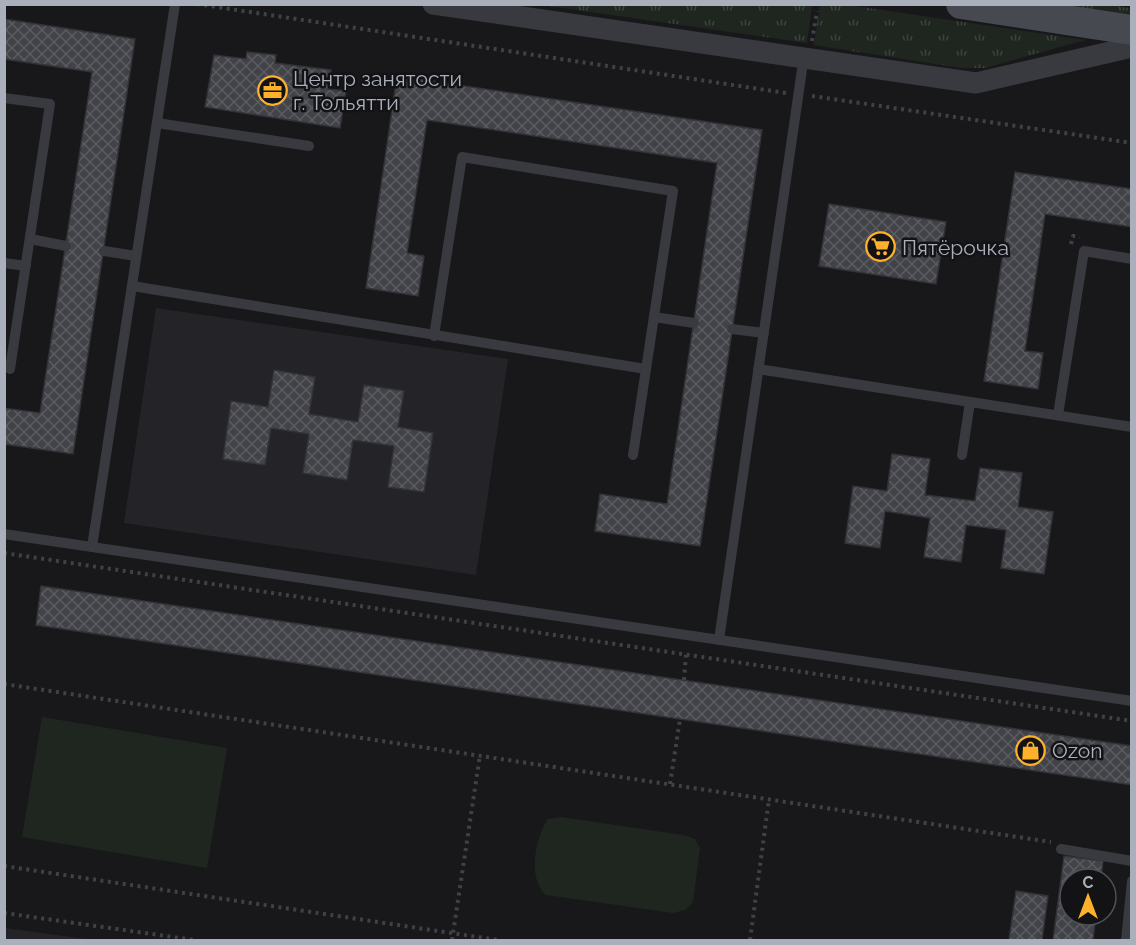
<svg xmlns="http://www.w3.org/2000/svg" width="1136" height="945" viewBox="0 0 1136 945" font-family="Raleway,sans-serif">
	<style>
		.built { fill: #242428 }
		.grass { fill: url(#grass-tufts) }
		.pitch { fill: #1e261f }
		.building { fill: url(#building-cross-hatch); stroke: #323237; stroke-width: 1.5 }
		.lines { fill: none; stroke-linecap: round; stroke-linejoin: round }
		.path { stroke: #3f4147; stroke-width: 4; stroke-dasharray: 3 4.5; stroke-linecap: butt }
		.service { stroke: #393a40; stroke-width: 10 }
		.minor { stroke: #393a40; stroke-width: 21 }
		.secondary { stroke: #474950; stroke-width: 30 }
		.labels { text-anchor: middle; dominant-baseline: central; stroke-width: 5; stroke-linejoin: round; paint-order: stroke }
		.poi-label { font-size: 21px; fill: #a9afbb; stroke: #131316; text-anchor: start }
	</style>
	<defs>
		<pattern id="grass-tufts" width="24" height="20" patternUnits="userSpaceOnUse" patternTransform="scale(1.5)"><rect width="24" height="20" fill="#1e261f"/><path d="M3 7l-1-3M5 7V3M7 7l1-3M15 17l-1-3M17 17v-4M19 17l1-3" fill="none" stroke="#3c433e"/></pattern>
		<pattern id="building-cross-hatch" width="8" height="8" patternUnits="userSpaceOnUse" patternTransform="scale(1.5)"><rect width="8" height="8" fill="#424348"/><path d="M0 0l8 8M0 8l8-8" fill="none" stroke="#5a5c60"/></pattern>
	</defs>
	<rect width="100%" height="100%" fill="#18181b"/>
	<g class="built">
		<polygon points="156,308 508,359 476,575 124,523"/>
		<polygon points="4,928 5,928 93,940 5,940"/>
	</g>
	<g class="grass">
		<polygon points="820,4 848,5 1085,40 985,68 961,68 814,45"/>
		<polygon points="541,5 812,5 807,43"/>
		<polygon points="1031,5 1107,5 1131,8 1131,19"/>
	</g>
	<g class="pitch">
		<polygon points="42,717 227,748 207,868 22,837"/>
		<path d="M561 817 683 835 695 839 700 848 693 902 685 910 673 913 546 895C527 879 535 838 548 819Z"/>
	</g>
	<g class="building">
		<polygon points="4,19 135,39 73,454 4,444 4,408 40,413 92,72 4,59"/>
		<polygon points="247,52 276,55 275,63 331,70 328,89 346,91 340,128 205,107 214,55 246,59"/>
		<polygon points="397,76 762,130 700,546 595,531 600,494 667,504 717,163 427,120 407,253 424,256 418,296 366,288"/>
		<polygon points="1015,172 1132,189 1132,227 1045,214 1025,351 1043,353 1038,389 984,381"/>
		<polygon points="829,204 946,222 936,284 819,266"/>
		<polygon points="274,370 315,377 309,414 358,422 364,385 404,391 398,427 433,433 424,492 388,487 394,446 353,440 347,480 303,473 309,434 271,428 265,465 223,459 231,401 268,407"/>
		<polygon points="892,454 930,459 925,495 975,501 980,468 1022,473 1018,507 1053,512 1044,574 1001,568 1006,530 966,525 961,562 924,557 930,518 885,511 880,548 845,543 853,486 887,491"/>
		<polygon points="41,586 1132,746 1132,785 36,625"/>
		<polygon points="1064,856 1103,861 1101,879 1070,879 1070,915 1096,915 1093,940 1053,940"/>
		<polygon points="1016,891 1048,896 1042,940 1009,940"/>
	</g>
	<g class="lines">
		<g class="path">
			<polyline points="197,4 786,93"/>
			<polyline points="812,41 817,11"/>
			<polyline points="812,96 1132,143"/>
			<polyline points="1071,244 1073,236 1080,237"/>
			<polyline points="4,553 1132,721"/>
			<polyline points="684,680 686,655"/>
			<polyline points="4,684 1051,842"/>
			<polyline points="670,784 680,719"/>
			<polyline points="4,866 498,940"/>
			<polyline points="4,913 194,940"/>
			<polyline points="452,940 480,755"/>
			<polyline points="750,940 769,799"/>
		</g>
		<g class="service">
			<polyline points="4,98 50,104 10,369"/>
			<polyline points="157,123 309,146"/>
			<polyline points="30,239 66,246"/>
			<polyline points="104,251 136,256"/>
			<polyline points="4,263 26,266"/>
			<polyline points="132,286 646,369"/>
			<polyline points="654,317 694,323"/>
			<polyline points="732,329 764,333"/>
			<polyline points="434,336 462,157 673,191 633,455"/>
			<polyline points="758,369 1132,427"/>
			<polyline points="1058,415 1084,251 1132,259"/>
			<polyline points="962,455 970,402"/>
			<polyline points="4,534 1132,701"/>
			<polyline points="92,547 175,4"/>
			<polyline points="719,640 804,56"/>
			<polyline points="1061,849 1132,861"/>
			<polyline points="1126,940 1132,881"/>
		</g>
		<polyline class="minor" points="433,4 976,83 1132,47"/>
		<polyline class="secondary" points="961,4 1132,30"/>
	</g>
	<defs>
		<symbol id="office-ring" viewBox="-11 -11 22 22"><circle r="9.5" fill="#131316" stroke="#ffb12c" stroke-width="1.5"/><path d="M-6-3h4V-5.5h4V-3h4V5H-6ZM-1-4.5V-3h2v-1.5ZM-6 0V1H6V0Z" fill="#ffb12c"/></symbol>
		<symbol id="supermarket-ring" viewBox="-11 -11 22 22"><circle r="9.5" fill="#131316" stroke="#ffb12c" stroke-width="1.5"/><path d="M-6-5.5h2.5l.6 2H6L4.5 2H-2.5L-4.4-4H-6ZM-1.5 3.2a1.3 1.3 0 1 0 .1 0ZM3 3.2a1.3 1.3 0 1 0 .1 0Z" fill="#ffb12c"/></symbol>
		<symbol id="shop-ring" viewBox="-11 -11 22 22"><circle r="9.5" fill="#131316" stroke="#ffb12c" stroke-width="1.5"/><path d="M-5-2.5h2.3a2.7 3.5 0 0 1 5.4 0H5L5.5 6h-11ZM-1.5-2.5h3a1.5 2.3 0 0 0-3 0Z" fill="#ffb12c"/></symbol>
	</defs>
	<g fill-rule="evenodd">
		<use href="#office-ring" x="256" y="74" width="33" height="33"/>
		<use href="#supermarket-ring" x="864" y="230" width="33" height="33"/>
		<use href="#shop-ring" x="1014" y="734" width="33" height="33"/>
	</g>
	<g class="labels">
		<g class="poi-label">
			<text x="293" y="78">Центр занятости<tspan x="293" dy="24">г. Тольятти</tspan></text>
			<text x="902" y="247">Пятёрочка</text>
			<text x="1052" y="750">Ozon</text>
		</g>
	</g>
	<rect width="1136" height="945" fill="none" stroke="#a9afbb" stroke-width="12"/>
	<g transform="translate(1088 897)"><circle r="28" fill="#131316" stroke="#4f5158" stroke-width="1.5"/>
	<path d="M0-4.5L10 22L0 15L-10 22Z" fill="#ffb12c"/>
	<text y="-9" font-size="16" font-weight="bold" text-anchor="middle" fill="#a9afbb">С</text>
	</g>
</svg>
